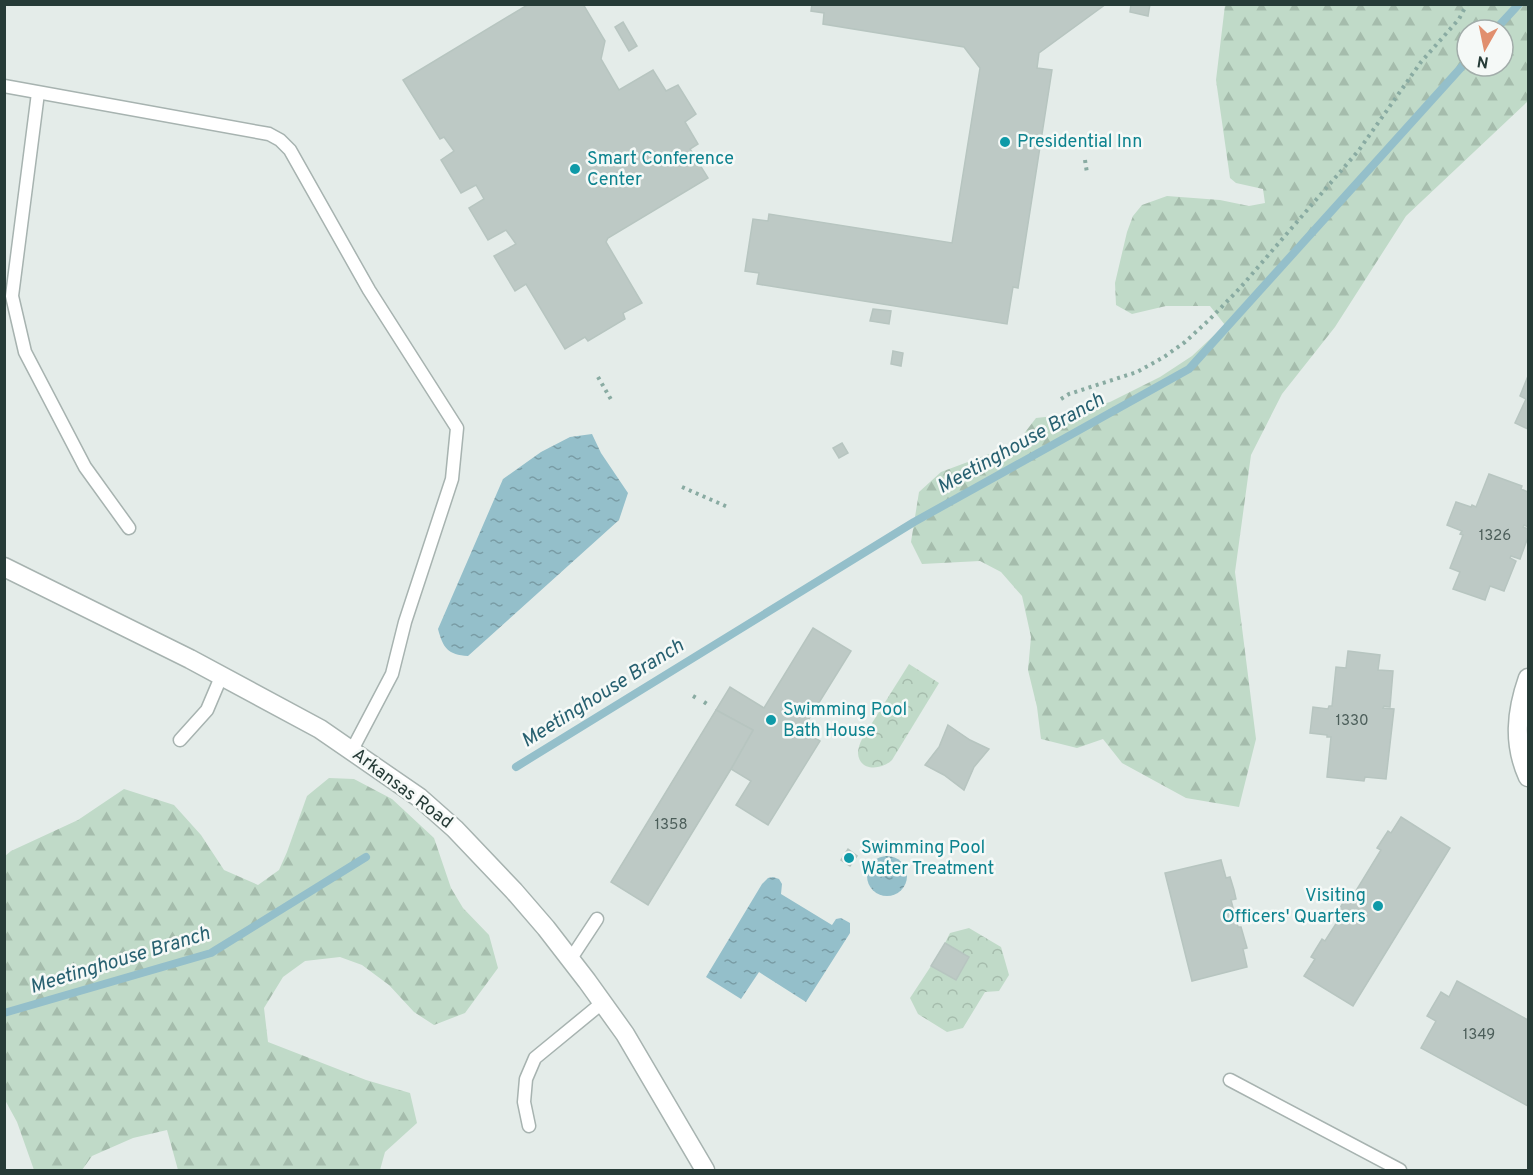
<svg xmlns="http://www.w3.org/2000/svg" width="1533" height="1175" viewBox="0 0 1533 1175" font-family="Overpass,sans-serif">
	<style>
		.forest { fill: url(#forest-firs); fill-rule: evenodd }
		.park { fill: url(#park-crowns) }
		.water { fill: url(#water-ripples) }
		.lines { fill: none; stroke-linecap: round; stroke-linejoin: round }
		.stream { stroke: #94bfca; stroke-width: 8 }
		.building { fill: #bdc9c5; stroke: #b7c5c0; stroke-width: 1.5 }
		.service-casing { stroke: #a7b3b0; stroke-width: 15 }
		.minor-casing { stroke: #a7b3b0; stroke-width: 21 }
		.tertiary-casing { stroke: #a7b3b0; stroke-width: 21 }
		.path { stroke: #89aba2; stroke-width: 4; stroke-dasharray: 3 4.5; stroke-linecap: butt }
		.service { stroke: #fff; stroke-width: 12 }
		.minor { stroke: #fff; stroke-width: 18 }
		.tertiary { stroke: #fff; stroke-width: 18 }
		.culture-dot { fill: #0f9aa8; stroke: #f5f9f7; stroke-width: 2 }
		.labels { text-anchor: middle; dominant-baseline: central; stroke-width: 5; stroke-linejoin: round; paint-order: stroke }
		.number-label { font-size: 15px; fill: #4c5e5a }
		.culture-label { font-size: 18px; fill: #0d838f; stroke: #f5f9f7; text-anchor: start }
		.street-label { font-size: 18px; fill: #263b37; stroke: #f5f9f7 }
		.water-label { font-size: 20px; font-style: italic; fill: #276070; stroke: #f5f9f7 }
	</style>
	<defs>
		<pattern id="forest-firs" width="22" height="20" patternUnits="userSpaceOnUse" patternTransform="scale(1.5)"><rect width="22" height="20" fill="#c0dac8"/><path d="M5 1l3.5 6h-7zM16 11l3.5 6h-7z" fill="#a5bcac"/></pattern>
		<pattern id="park-crowns" width="20" height="18" patternUnits="userSpaceOnUse" patternTransform="scale(1.5)"><rect width="20" height="18" fill="#c0dac8"/><path d="M2 6a3 3 0 1 1 6 0M12 15a3 3 0 1 1 6 0" fill="none" stroke="#a5bcac"/></pattern>
		<pattern id="water-ripples" width="26" height="14" patternUnits="userSpaceOnUse" patternTransform="scale(1.5)"><rect width="26" height="14" fill="#94bfca"/><path d="M2 4q2-2 4 0t4 0M15 11q2-2 4 0t4 0" fill="none" stroke="#799ca5"/></pattern>
	</defs>
	<rect width="100%" height="100%" fill="#e4ece9"/>
	<g class="forest">
		<path d="M1225 5H1528V101L1406 216 1335 327 1282 394 1251 455 1235 572 1256 739 1239 807 1186 798 1122 763 1103 739 1077 748 1041 739 1037 707 1028 670 1031 637 1022 596 1001 572 980 561 922 564 911 542 919 492 941 472 1016 444 1036 418 1064 415 1110 402 1160 377 1192 356 1225 325 1210 306H1166L1132 314 1116 305 1115 283 1127 232 1133 216 1142 205 1167 196 1220 200 1249 206 1265 203 1263 189 1236 183 1230 178 1216 80ZM1467 30H1503V66H1467Z"/>
		<polygon points="329,778 354,779 392,799 434,838 451,888 463,908 489,935 498,968 465,1013 434,1025 414,1012 389,985 362,965 340,957 305,961 283,977 264,1008 268,1042 366,1080 410,1093 417,1123 385,1152 380,1170 178,1170 167,1130 133,1138 92,1156 82,1170 34,1170 17,1122 5,1100 5,856 11,851 78,820 124,789 174,805 201,835 224,870 258,885 279,870 287,852 307,796"/>
	</g>
	<g class="park">
		<path d="M909 664 939 683 892 760C882 770 859 772 858 753 858 748 860 743 862 739Z"/>
		<polygon points="969,928 1001,947 1009,975 999,991 985,992 963,1028 947,1032 918,1014 910,998 931,966 956,980 969,958 945,943 950,933"/>
	</g>
	<g class="water">
		<path d="M592 434 601 453 628 493 619 520 468 656C448 655 443 648 438 629L503 479 541 452 570 437Z"/>
		<circle cx="887" cy="876" r="20"/>
		<polygon points="773,877 779,879 782,884 781,894 832,925 836,919 841,918 850,923 850,933 806,1002 759,972 741,999 706,977 762,884 768,878"/>
	</g>
	<g class="lines">
		<g class="stream">
			<polyline points="1495,30 1519,4"/>
			<polyline points="516,767 914,522 1189,369 1467,61"/>
			<polyline points="4,1013 211,953 366,857"/>
		</g>
	</g>
	<g class="building">
		<polygon points="529,4 583,4 605,41 601,59 619,90 653,70 666,91 678,85 696,114 685,122 698,144 690,149 708,178 608,238 606,242 642,303 623,313 625,319 588,341 585,337 565,349 526,284 515,291 494,256 516,244 506,230 488,240 469,208 484,199 476,185 461,193 441,160 454,151 444,137 440,139 403,80"/>
		<polygon points="812,4 1106,4 1039,53 1037,68 1052,70 1018,288 1013,287 1007,324 757,284 759,273 745,271 753,219 768,221 769,214 952,243 980,68 964,47 823,24 824,13 811,11"/>
		<polygon points="1131,4 1150,4 1148,16 1130,12"/>
		<polygon points="623,22 637,46 629,51 615,27"/>
		<polygon points="873,309 891,311 889,324 870,321"/>
		<polygon points="893,351 903,353 901,366 891,364"/>
		<polygon points="1528,376 1528,429 1515,423 1526,399 1520,396"/>
		<polygon points="842,443 848,453 839,458 833,448"/>
		<polygon points="1489,474 1522,486 1521,489 1528,492 1528,527 1524,525 1523,527 1528,529 1528,537 1520,559 1511,556 1510,558 1516,561 1504,591 1490,586 1485,600 1453,589 1460,572 1450,568 1463,535 1460,534 1462,531 1447,525 1456,502 1471,507 1472,505 1476,507"/>
		<polygon points="813,628 851,651 802,730 820,741 768,825 736,805 751,781 731,769 753,730 716,710 730,687 764,708"/>
		<polygon points="1348,651 1380,655 1378,670 1393,671 1390,707 1384,706 1383,708 1394,709 1386,779 1365,777 1364,781 1327,777 1331,737 1327,737 1327,735 1310,733 1313,707 1328,709 1329,706 1332,706 1336,667 1346,668"/>
		<polygon points="716,710 753,730 731,769 648,905 611,882"/>
		<polygon points="948,725 970,740 989,749 974,767 964,790 944,775 925,765 939,747"/>
		<polygon points="1401,817 1450,848 1353,1006 1304,976 1315,959 1311,957 1322,939 1325,941 1341,916 1337,913 1347,896 1351,899 1381,850 1377,848 1388,831 1391,833"/>
		<polygon points="848,849 857,856 850,866 841,860"/>
		<polygon points="1221,860 1226,878 1230,877 1234,890 1236,899 1231,900 1238,927 1241,927 1247,948 1243,949 1247,967 1192,981 1165,873"/>
		<polygon points="945,943 969,957 956,980 931,966"/>
		<polygon points="1457,981 1528,1020 1528,1106 1421,1048 1436,1021 1427,1016 1441,992 1449,997"/>
	</g>
	<g class="lines">
		<defs>
			<g id="service">
				<polyline points="4,86 269,134 280,140 290,150 369,290 457,428 452,479 405,622 392,674 352,750"/>
				<polyline points="38,93 12,296 25,352 85,467 129,528"/>
				<polyline points="180,740 207,710 221,677"/>
				<polyline points="570,960 597,919"/>
				<polyline points="1230,1080 1400,1170"/>
				<polyline points="529,1126 524,1102 526,1079 535,1058 602,1003"/>
			</g>
			<path id="minor" d="M1528 678C1516 712 1513 744 1528 777"/>
			<polyline id="tertiary" points="4,567 190,659 320,729 420,798 455,829 514,891 546,928 587,981 625,1034 705,1170"/>
		</defs>
		<use href="#service" class="service-casing"/>
		<use href="#minor" class="minor-casing"/>
		<use href="#tertiary" class="tertiary-casing"/>
		<g class="path">
			<polyline points="1085,160 1087,173"/>
			<polyline points="598,377 613,403"/>
			<polyline points="1061,399 1069,394 1137,372 1164,357 1185,342 1209,320 1240,288 1359,150 1421,62 1459,19 1467,4"/>
			<polyline points="682,487 730,508"/>
			<polyline points="693,696 698,699"/>
			<polyline points="704,702 710,706"/>
		</g>
		<use href="#service" class="service"/>
		<use href="#minor" class="minor"/>
		<use href="#tertiary" class="tertiary"/>
	</g>
	<g class="culture-dot">
		<circle cx="1005" cy="142" r="6"/>
		<circle cx="575" cy="169" r="6"/>
		<circle cx="771" cy="720" r="6"/>
		<circle cx="849" cy="858" r="6"/>
		<circle cx="1378" cy="906" r="6"/>
	</g>
	<g class="labels">
		<g class="number-label">
			<text x="1495" y="536">1326</text>
			<text x="1352" y="721">1330</text>
			<text x="671" y="825">1358</text>
			<text x="1479" y="1035">1349</text>
		</g>
		<g class="culture-label">
			<text x="1017" y="142">Presidential Inn</text>
			<text x="587" y="159">Smart Conference<tspan x="587" dy="21">Center</tspan></text>
			<text x="783" y="710">Swimming Pool<tspan x="783" dy="21">Bath House</tspan></text>
			<text x="861" y="848">Swimming Pool<tspan x="861" dy="21">Water Treatment</tspan></text>
			<text x="1366" y="896" text-anchor="end">Visiting<tspan x="1366" dy="21">Officers' Quarters</tspan></text>
		</g>
		<g class="street-label">
			<text transform="translate(402 789) rotate(37)">Arkansas Road</text>
		</g>
		<g class="water-label">
			<text transform="translate(1021 444) rotate(-29)">Meetinghouse Branch</text>
			<text transform="translate(603 694) rotate(-32)">Meetinghouse Branch</text>
			<text transform="translate(120 961) rotate(-17)">Meetinghouse Branch</text>
		</g>
	</g>
	<rect width="1533" height="1175" fill="none" stroke="#263b37" stroke-width="12"/>
	<g transform="translate(1485 48) rotate(189)"><circle r="28" fill="#f5f9f7" stroke="#a2adaa" stroke-width="1.5"/>
	<path d="M0-4.5L10 22L0 15L-10 22Z" fill="#e18f6e"/>
	<text y="-9" font-size="16" font-weight="bold" text-anchor="middle" fill="#263b37">N</text>
	</g>
</svg>
